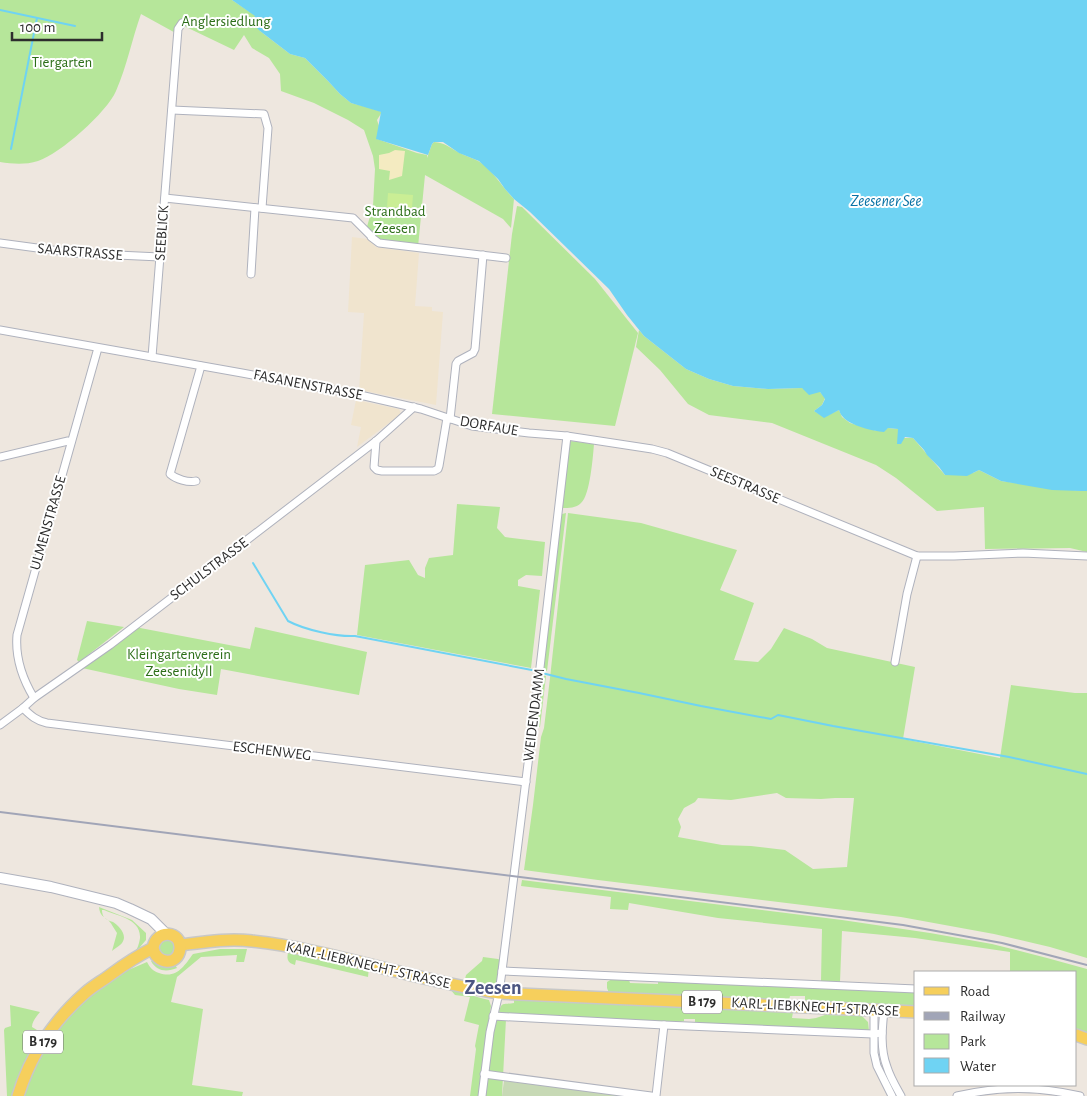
<svg xmlns="http://www.w3.org/2000/svg" width="1087" height="1096" viewBox="0 0 1087 1096" font-family="'Alegreya Sans',sans-serif">
	<style>
		.education { fill: #f0e4ce }
		.green { fill: #b6e69a; fill-rule: evenodd }
		.sand { fill: #f4ebc1 }
		.cemetery { fill: #c7d9b5 }
		.pitch { fill: #caee95 }
		.water { fill: #6fd3f3 }
		.lines { fill: none; stroke-linecap: round; stroke-linejoin: round }
		.stream { stroke: #6fd3f3; stroke-width: 2 }
		.street-casing { stroke: #afb2bd; stroke-width: 9 }
		.secondary-casing { stroke: #afb2bd; stroke-width: 12 }
		.primary-casing { stroke: #c8c8c8; stroke-width: 14 }
		.street { stroke: #fff; stroke-width: 7 }
		.secondary { stroke: #fff; stroke-width: 10 }
		.primary { stroke: #f6cf5c; stroke-width: 11 }
		.rail { stroke: #a1a5b7; stroke-width: 2 }
		.labels { text-anchor: middle; dominant-baseline: central; stroke-width: 4; stroke-linejoin: round; paint-order: stroke }
		.shield { fill: #fff; stroke: #6c6c6c; stroke-width: 1 }
		.shield-label { font-size: 14px; font-weight: bold; fill: #2d2d2d }
		.park-label { font-size: 15px; fill: #2c6e18; stroke: #fff }
		.street-label { font-size: 15px; fill: #2d2d2d; stroke: #fff }
		.water-label { font-size: 16px; font-style: italic; fill: #0972a5; stroke: #fff }
		.district-label { font-size: 20px; font-weight: bold; fill: #4b5580; stroke: #fff }
	</style>
	<rect width="100%" height="100%" fill="#eee7df"/>
	<g class="education">
		<polygon points="352,237 368,239 376,247 419,253 415,306 432,307 432,311 443,312 436,405 359,390 364,313 348,312"/>
		<polygon points="356,400 399,409 401,414 357,447 361,427 351,425"/>
	</g>
	<g class="green">
		<path d="M0 0H232L256 16 260 31 290 54 305 58 328 81 340 94 351 103 367 107 382 112 377 120 379 126 377 139 417 153 427 155V158L432 144 434 142C445 143 449 147 458 152 465 156 473 158 480 162 494 172 502 187 514 199L511 228 503 219 425 175 418 247 380 243 366 230 373 206 375 169 373 156 364 130 348 120 314 103 281 91 280 74 269 58 252 48 244 35 234 50 186 27 181 22V36L141 14C132 39 127 66 116 91 107 112 60 154 38 161 25 165 13 164 0 162Z"/>
		<polygon points="517,206 522,207 595,279 638,333 615,426 492,414 512,234"/>
		<polygon points="639,330 644,336 686,369 709,379 733,386 768,389 802,388 820,392 825,398 822,405 814,411 824,417 839,410 842,417 850,423 877,431 888,428 898,429 898,438 913,438 945,475 973,473 979,470 1001,481 1081,491 1087,491 1087,552 1070,548 985,549 984,507 937,511 896,478 876,465 772,423 709,415 688,404 660,370 636,347"/>
		<path d="M570 441 594 444C593 456 590 496 581 503 576 508 569 508 562 508Z"/>
		<polygon points="457,504 500,507 497,528 505,537 545,542 542,576 526,575 518,580 518,586 540,590 531,668 357,635 365,565 409,560 418,575 425,578 425,568 429,558 453,555"/>
		<polygon points="566,513 547,671 542,670 561,516 562,514"/>
		<path d="M568 513 641 523 737 550 720 590 754 603 734 660 758 662 771 649 784 628 812 639 827 648 915 667 903 739 1000 758 1011 685 1075 693H1087V958L1050 947 994 934 901 917 598 880 524 870 533 805 541 737 544 728 550 678ZM777 793 786 798 821 799 835 798H854L847 867 813 869 785 850 751 846 722 845 678 837 681 827 678 819 684 808 695 802 698 798 731 800Z"/>
		<polygon points="87,621 124,627 79,662 77,660"/>
		<polygon points="135,627 250,649 255,627 367,652 359,695 221,669 217,695 179,689 82,668"/>
		<polygon points="541,675 546,676 540,727 536,727"/>
		<polygon points="522,880 842,920 930,933 992,944 1047,958 1087,969 1087,1034 1076,1030 1076,972 1010,972 1010,952 915,938 842,931 840,982 821,981 822,929 718,918 629,903 628,910 610,909 611,897 521,886"/>
		<path d="M99 907 132 920 146 933V940L140 947 141 949 70 1003 15 1096H7L4 1030 5 1028 11 1026 10 1005 40 1012C37 1016 32 1021 32 1027L37 1030H42L46 1029 62 1009 80 990 134 953C138 948 139 944 140 938 141 918 116 916 104 910H102C102 913 103 917 105 918 105 919 112 922 113 922 119 926 128 935 122 943 120 946 115 948 112 951L117 933C114 929 112 924 109 921 103 916 100 916 99 907Z"/>
		<polygon points="169,939 174,942 175,951 169,957 160,955 158,944 160,941"/>
		<path d="M220 949H247L244 962H236L237 955 201 957 177 977 171 1002 203 1009 192 1085 243 1092 242 1096H23L27 1084 39 1059 58 1028 82 1002 119 974 147 962C150 968 153 971 159 973 177 979 184 966 193 954Z"/>
		<path d="M289 950 369 967 368 977 296 960 295 965C287 963 286 958 289 950Z"/>
		<path d="M483 957 498 959 500 960C500 967 500 975 498 981 495 993 473 984 464 983L466 975 482 961Z"/>
		<path d="M151 961 174 963 177 968C167 972 157 972 151 961Z"/>
		<polygon points="612,979 629,980 630,983 658,984 658,980 916,991 916,1007 908,1005 852,1003 825,1004 805,1001 805,996 790,996 789,1000 772,1002 609,993 607,988 607,982"/>
		<path d="M450 989C464 992 475 997 489 1000L491 1006 484 1050 494 1019H506L502 1096H470L476 1049 475 1046 479 1025 464 1021 470 997 455 995Z"/>
		<path d="M544 998 774 1008 793 1012 792 1018 809 1019 816 1018 825 1015 862 1016 868 1022 869 1031 695 1023V1019H684V1021L680 1022 499 1013C501 1001 504 1005 514 1003V999L523 1000Z"/>
	</g>
	<polygon class="sand" points="395,150 405,151 402,176 389,180 390,171 379,169 379,155 389,153"/>
	<polygon class="cemetery" points="504,1081 622,1093 622,1096 502,1096"/>
	<polygon class="pitch" points="388,193 413,195 412,208 387,207"/>
	<path class="water" d="M232 0H1087V491H1081L1052 490 1001 481 979 470 967 476 945 475 939 467 927 455 924 450 913 438 905 437 901 444H897L898 429 888 428 884 432C873 431 851 426 843 417 841 415 840 413 839 410L824 418 814 411 822 405 825 399 820 392 809 395 802 388 768 389 733 386 709 379 686 369 644 336 627 315 609 289 530 212 514 199 505 189 498 179 479 161 459 153 443 142H434L432 144 428 155 376 139 381 112 351 103 340 94 328 81 305 58 290 54 260 31 251 22 255 16Z"/>
	<g class="lines">
		<g class="stream">
			<polyline points="0,10 75,26"/>
			<polyline points="11,149 37,18"/>
			<path d="M253 563 288 621C305 630 337 637 355 636L537 671"/>
			<polyline points="542,673 566,679 639,693 701,706 771,719 778,715 833,726 1009,757 1087,774"/>
		</g>
		<defs>
			<g id="street">
				<polyline points="172,110 264,114 268,128 262,208"/>
				<polyline points="165,198 353,218 372,237 371,237 379,243 506,258"/>
				<polyline points="0,243 74,253 160,257"/>
				<polyline points="251,274 255,208"/>
				<polyline points="0,330 242,373 360,395 421,409 472,426 529,433 567,436 652,449 667,453 917,556 954,556 1023,553 1087,556"/>
				<polyline points="152,357 178,29 182,23"/>
				<polyline points="450,419 456,364 458,361 473,353 475,349 483,255"/>
				<polyline points="376,441 374,467 377,470 382,471 434,471 438,469 439,466 447,418"/>
				<polyline points="0,457 68,441 71,442"/>
				<path d="M196 481C188 483 176 479 170 474L201 366"/>
				<polyline points="895,662 907,594 917,556"/>
				<path d="M34 698C22 678 15 658 17 635L98 348"/>
				<path d="M23 708C31 716 37 721 47 723L526 782"/>
				<polyline points="0,725 23,708 34,698 110,645 376,441 414,407"/>
				<polyline points="502,971 916,989"/>
				<polyline points="874,1010 874,1053 877,1066 892,1096"/>
				<path d="M884 1010C882 1029 880 1049 887 1067 890 1077 896 1087 901 1096"/>
				<polyline points="493,1016 664,1025 873,1034 882,1033"/>
				<polyline points="484,1074 651,1096"/>
				<polyline points="482,1096 490,1032 499,993 502,971 539,676 567,436"/>
				<polyline points="656,1096 664,1025"/>
				<path d="M957 1096C1000 1086 1037 1086 1080 1096"/>
			</g>
			<polyline id="secondary" points="0,878 51,887 116,903 130,909 151,919 166,934"/>
			<g id="primary">
				<path d="M180 945C204 942 228 938 252 941 274 943 295 947 316 952 377 965 437 984 499 993L916 1012"/>
				<polyline points="1076,1035 1087,1039"/>
				<path d="M18 1096C30 1056 54 1020 85 993 93 986 102 981 110 975 125 964 137 956 153 948 156 928 182 931 180 949 178 966 156 965 153 948"/>
			</g>
		</defs>
		<use href="#street" class="street-casing"/>
		<use href="#secondary" class="secondary-casing"/>
		<use href="#primary" class="primary-casing"/>
		<use href="#street" class="street"/>
		<use href="#secondary" class="secondary"/>
		<use href="#primary" class="primary"/>
		<polyline class="rail" points="0,812 903,925 1002,943 1087,965"/>
	</g>
	<g class="labels">
		<g class="shield">
			<rect x="682" y="990.5" width="40" height="23" rx="4"/>
			<rect x="23" y="1030.5" width="40" height="23" rx="4"/>
		</g>
		<g class="shield-label">
			<text x="702" y="1002">B 179</text>
			<text x="43" y="1042">B 179</text>
		</g>
		<g class="park-label">
			<text x="226" y="21">Anglersiedlung</text>
			<text x="62" y="62">Tiergarten</text>
			<text x="395" y="211">Strandbad<tspan x="395" dy="17">Zeesen</tspan></text>
			<text x="179" y="654">Kleingartenverein<tspan x="179" dy="17">Zeesenidyll</tspan></text>
		</g>
		<g class="street-label">
			<text transform="translate(162 233) rotate(-86)">SEEBLICK</text>
			<text transform="translate(80 252) rotate(5)">SAARSTRASSE</text>
			<text transform="translate(308 385) rotate(11)">FASANENSTRASSE</text>
			<text transform="translate(489 426) rotate(10)">DORFAUE</text>
			<text transform="translate(745 485) rotate(23)">SEESTRASSE</text>
			<text transform="translate(48 523) rotate(-74)">ULMENSTRASSE</text>
			<text transform="translate(209 569) rotate(-37)">SCHULSTRASSE</text>
			<text transform="translate(534 715) rotate(-83)">WEIDENDAMM</text>
			<text transform="translate(272 751) rotate(7)">ESCHENWEG</text>
			<text transform="translate(368 965) rotate(13)">KARL-LIEBKNECHT-STRASSE</text>
			<text transform="translate(815 1007) rotate(3)">KARL-LIEBKNECHT-STRASSE</text>
		</g>
		<g class="water-label">
			<text x="886" y="201">Zeesener See</text>
		</g>
		<g class="district-label">
			<text x="493" y="988">Zeesen</text>
		</g>
	</g>
	<rect x="914" y="971" width="162" height="115" fill="#ffffff" stroke="#ababab"/>
	<rect x="924" y="987" width="25" height="8" fill="#f6cf5c" stroke="#ababab"/>
	<text x="960" y="996" font-size="15" fill="#2d2d2d">Road</text>
	<rect x="924" y="1012" width="25" height="8" fill="#a1a5b7" stroke="#ababab"/>
	<text x="960" y="1021" font-size="15" fill="#2d2d2d">Railway</text>
	<rect x="924" y="1034" width="25" height="15" fill="#b6e69a" stroke="#ababab"/>
	<text x="960" y="1046" font-size="15" fill="#2d2d2d">Park</text>
	<rect x="924" y="1058" width="25" height="15" fill="#6fd3f3" stroke="#ababab"/>
	<text x="960" y="1071" font-size="15" fill="#2d2d2d">Water</text>
	<path d="M12 32v8h90v-8" fill="none" stroke="#2d2d2d" stroke-width="2.5"/>
	<text x="20" y="32" font-size="15" fill="#2d2d2d" stroke="#ffffff" stroke-width="4" paint-order="stroke">100 m</text>
</svg>
